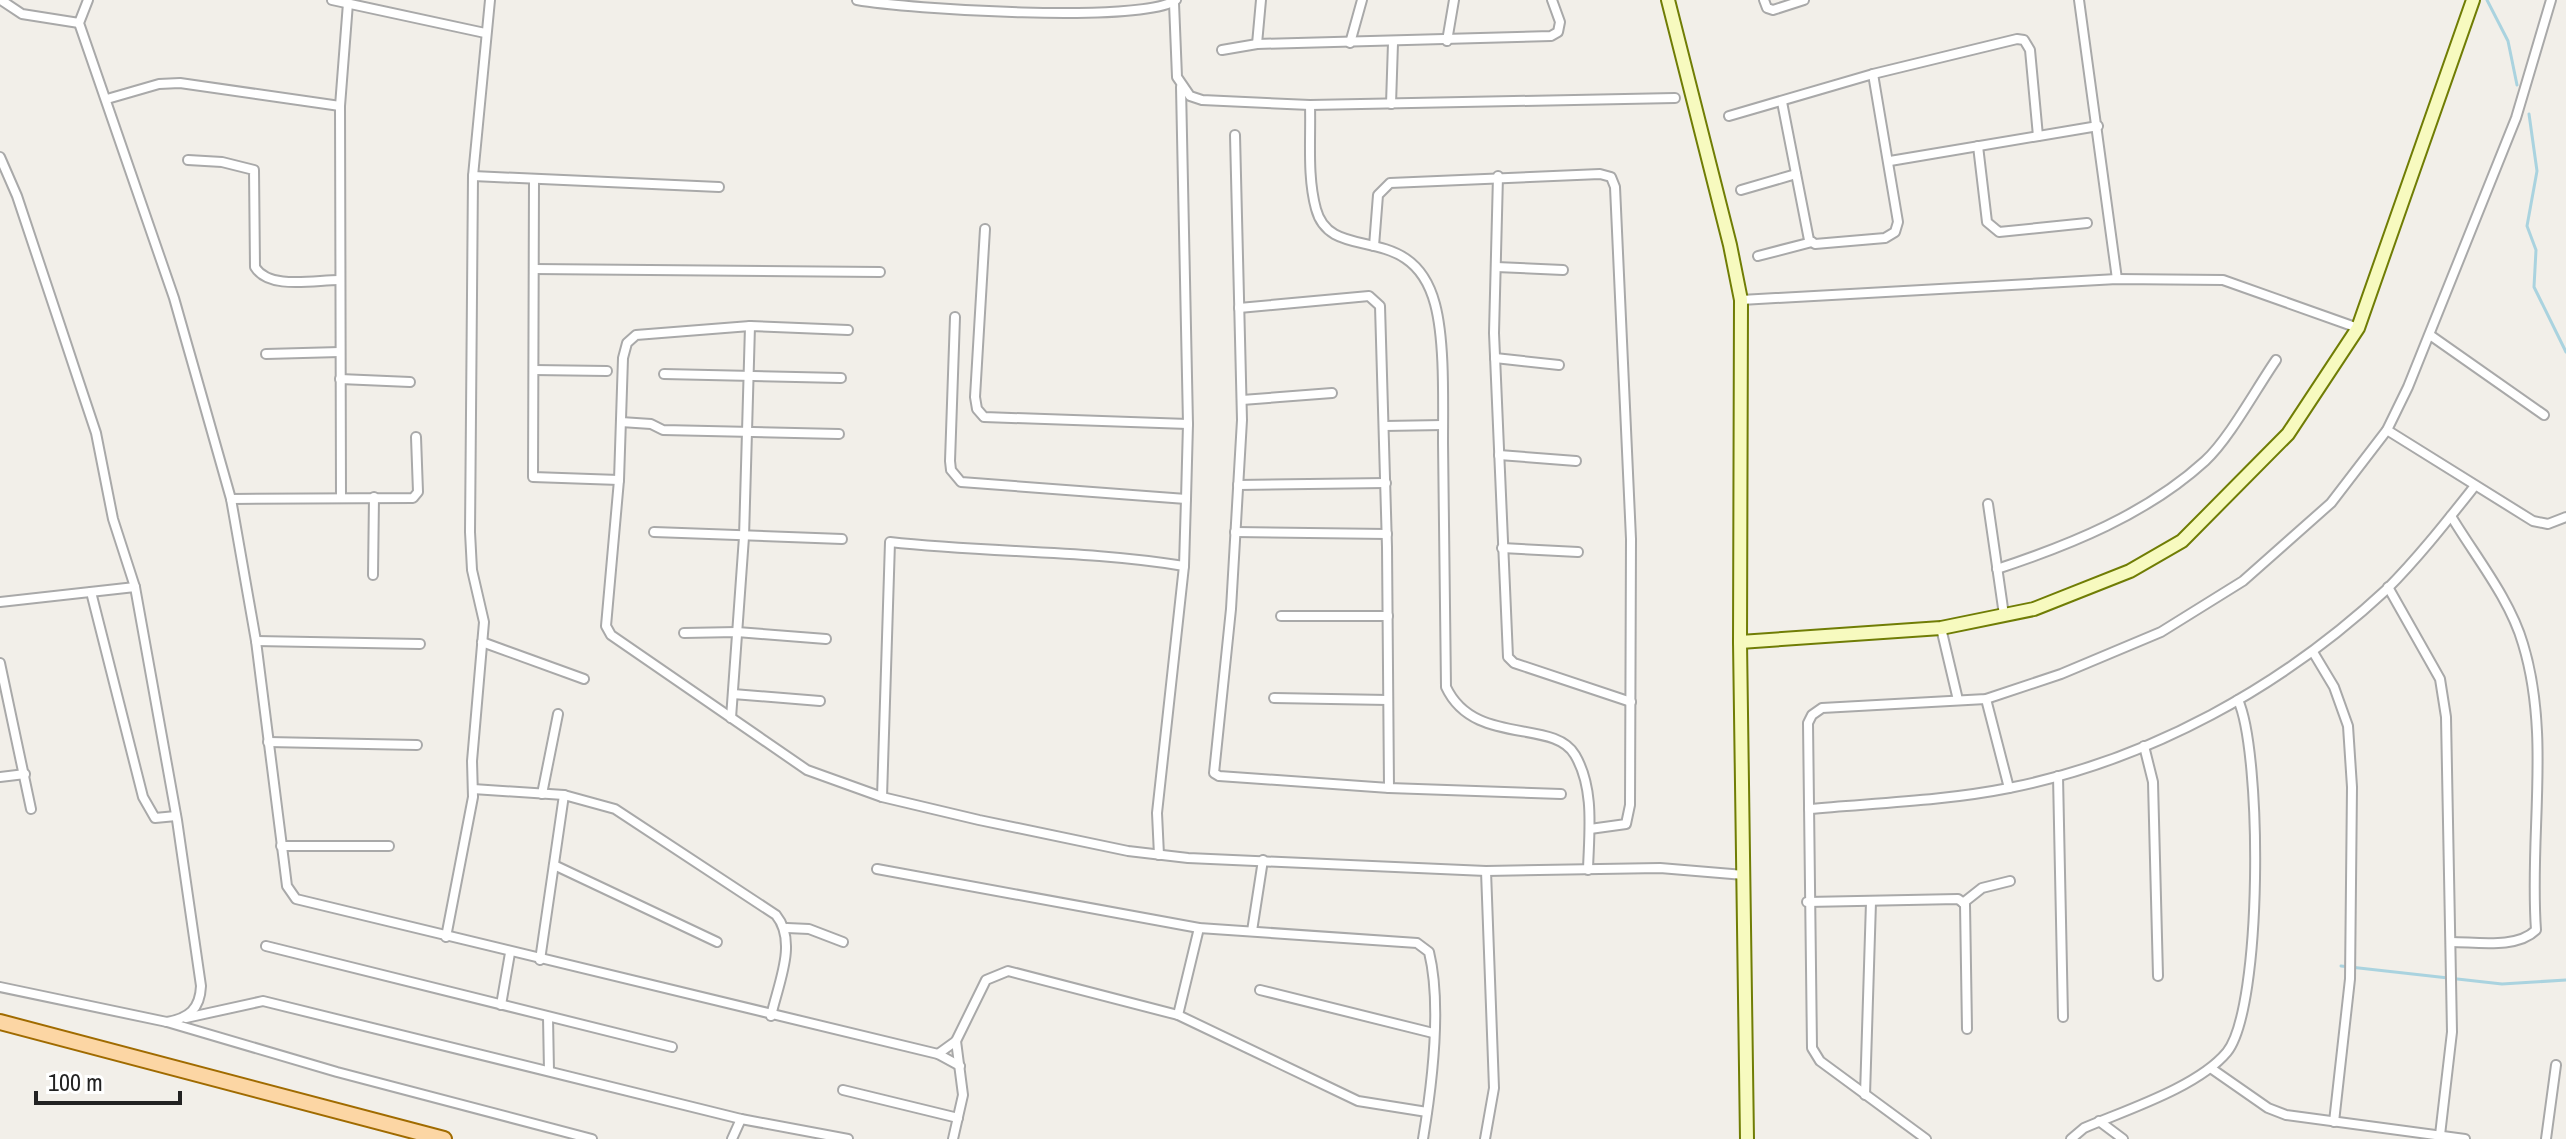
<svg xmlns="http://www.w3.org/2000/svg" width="2566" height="1139" viewBox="0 0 2566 1139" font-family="'Archivo Narrow',sans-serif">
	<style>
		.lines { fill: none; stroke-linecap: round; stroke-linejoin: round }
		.stream { stroke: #aad3df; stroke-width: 3 }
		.street-casing { stroke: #a9a9a9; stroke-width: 12 }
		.secondary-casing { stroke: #707d05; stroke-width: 16 }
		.primary-casing { stroke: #a06b00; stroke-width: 18 }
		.street { stroke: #fff; stroke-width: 8 }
		.secondary { stroke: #f7fabf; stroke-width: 12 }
		.primary { stroke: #fcd6a4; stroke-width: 14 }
	</style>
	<rect width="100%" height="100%" fill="#f2efe9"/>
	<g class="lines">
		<g class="stream">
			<polyline points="2487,0 2508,41 2517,85"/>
			<polyline points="2529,114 2537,171 2527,226 2536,250 2534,287 2566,352"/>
			<polyline points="2341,966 2502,984 2566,980"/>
		</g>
		<defs>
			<g id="street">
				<polyline points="1,0 22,14 79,23"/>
				<polyline points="88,0 79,23 174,298 231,499 256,641 287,886 296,899 938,1054 960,1066"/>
				<polyline points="332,0 485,33"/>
				<path d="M857 0C907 9 1141 24 1176 0"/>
				<polyline points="1764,0 1767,8 1773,10 1804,0"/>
				<polyline points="2079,0 2117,279"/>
				<polyline points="1174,3 1177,77 1190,96 1202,100 1310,105 1675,98"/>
				<polyline points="1447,41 1454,0"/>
				<polyline points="1350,43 1362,0"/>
				<polyline points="1257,44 1261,0"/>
				<polyline points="1222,50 1257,44 1551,36 1558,32 1560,22 1552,0"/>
				<polyline points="107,99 159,84 180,83 340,106"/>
				<polyline points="1782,102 1809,240 1815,244 1885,238 1895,232 1898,222 1873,74"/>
				<polyline points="1391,104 1393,43"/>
				<path d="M1310 105C1311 139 1307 176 1316 209 1331 266 1412 218 1435 304 1445 341 1443 403 1443 443 1444 525 1445 606 1446 687 1474 747 1554 718 1575 755 1595 789 1589 833 1588 870"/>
				<polyline points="1729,116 1873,74 2017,39 2024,40 2030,50 2038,136"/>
				<polyline points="1235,135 1242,420 1231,609 1214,773 1219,776 1389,788 1561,794"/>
				<polyline points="1978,146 1987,222 1999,232 2087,223"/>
				<path d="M0 157 17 196 96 433 113 519 135 587 177 820 201 986C200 1009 189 1018 167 1022"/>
				<path d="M188 160 222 162 254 170 255 267C269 290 314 280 339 280"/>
				<polyline points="1890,161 2098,126"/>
				<polyline points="473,176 719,187"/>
				<polyline points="1498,176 1494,333 1508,657 1514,663 1631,702"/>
				<polyline points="534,179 533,477 619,480"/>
				<polyline points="1741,190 1796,174"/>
				<polyline points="985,229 975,397 977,409 984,417 1188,424"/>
				<polyline points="1374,246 1378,195 1390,183 1600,174 1611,177 1615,187 1631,539 1630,805 1626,824 1590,829"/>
				<polyline points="1758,256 1812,242"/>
				<polyline points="1496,267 1563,270"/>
				<polyline points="534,269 880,272"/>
				<polyline points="1741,300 2117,279 2223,280 2358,328"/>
				<polyline points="1239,308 1369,296 1380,306 1387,547 1389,788"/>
				<polyline points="955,317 950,461 951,470 961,482 1186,499"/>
				<polyline points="848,330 750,326 636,335 627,343 623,358 619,480 606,626 611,635 807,770 882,797 979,820 1128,851 1188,858 1486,871 1660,868 1744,875"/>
				<polyline points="2430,335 2544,415"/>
				<polyline points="266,354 340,352"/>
				<polyline points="1495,358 1559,365"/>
				<polyline points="534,370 607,371"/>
				<polyline points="664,374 841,378"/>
				<polyline points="340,379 410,382"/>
				<polyline points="1242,400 1332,393"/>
				<polyline points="621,422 651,424 663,430 839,434"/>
				<polyline points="1384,426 1443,425"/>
				<polyline points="2387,430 2533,521 2548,524 2566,517"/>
				<polyline points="1499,455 1576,461"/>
				<polyline points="1238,485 1386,483"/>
				<polyline points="341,496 340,106 348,3"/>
				<polyline points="231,499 413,498 418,492 416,437"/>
				<polyline points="1988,504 2004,615"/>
				<polyline points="654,532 842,539"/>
				<polyline points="1235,532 1387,534"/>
				<polyline points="1502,548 1578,552"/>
				<path d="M1997 569C2070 545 2147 514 2205 461 2229 439 2256 389 2276 360"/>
				<polyline points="373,575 374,497"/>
				<polyline points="2388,587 2440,679 2446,717 2452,1032 2440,1135"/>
				<polyline points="91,592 143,797 155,818 176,816"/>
				<polyline points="0,602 135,587"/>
				<polyline points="1281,616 1388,616"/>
				<polyline points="1941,628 1958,700"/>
				<polyline points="684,633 737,632 826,639"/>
				<polyline points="256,641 420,644"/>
				<polyline points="482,642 584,679"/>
				<polyline points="2313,652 2334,687 2348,726 2352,787 2350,979 2334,1122"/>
				<polyline points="0,663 31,809"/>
				<polyline points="733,694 820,701"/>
				<polyline points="1274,698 1388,700"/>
				<polyline points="1986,699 2009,788"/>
				<polyline points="731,718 744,537 750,326"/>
				<polyline points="268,742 417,745"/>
				<polyline points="2144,746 2153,782 2158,976"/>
				<polyline points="2058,776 2063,1017"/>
				<polyline points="0,777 25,774"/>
				<path d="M473 789 564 795 615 809 776 915C798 942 778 984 771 1016"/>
				<polyline points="542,794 558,714"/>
				<path d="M882 797 890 542C988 553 1087 550 1184 566"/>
				<path d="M1809 809C1875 803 1944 801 2009 788 2150 760 2282 687 2387 589 2418 558 2447 521 2474 487"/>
				<polyline points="281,846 389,846"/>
				<polyline points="1159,855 1157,813 1184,566 1186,499 1188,424 1181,87"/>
				<polyline points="554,865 717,942"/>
				<path d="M877 869 1199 928 1417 943 1429 952C1442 1005 1432 1085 1423 1139"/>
				<polyline points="1807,902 1958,899 1965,904 1967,1029"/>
				<polyline points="1963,903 1982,888 2010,881"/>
				<polyline points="787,928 809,929 843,942"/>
				<polyline points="1252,931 1263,860"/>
				<polyline points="446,937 473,797 472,761 484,622 472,570 470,532 473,176 490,0"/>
				<path d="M2451 942C2477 942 2517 949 2536 930 2529 835 2551 736 2523 644 2510 599 2475 556 2451 516"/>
				<polyline points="266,946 672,1047"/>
				<polyline points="540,960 564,795"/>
				<polyline points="0,987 167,1022 337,1072 592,1139"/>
				<polyline points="1260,990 1433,1033"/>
				<polyline points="501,1005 510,953"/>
				<polyline points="1178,1015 1199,928"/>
				<polyline points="548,1017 549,1071"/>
				<polyline points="186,1018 263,1001 741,1119 848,1139"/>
				<polyline points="938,1054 956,1041 986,980 1008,971 1178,1015 1358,1101 1427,1112"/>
				<polyline points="2212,1069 2268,1108 2286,1115 2465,1139"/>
				<polyline points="843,1090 958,1118"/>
				<polyline points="1865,1095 1871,902"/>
				<polyline points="2099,1121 2123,1139"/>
				<polyline points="732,1139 741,1119"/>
				<polyline points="953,1139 963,1095 956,1041"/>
				<polyline points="1485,1139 1494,1088 1486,871"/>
				<polyline points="1926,1139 1820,1061 1812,1048 1808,723 1812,715 1822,708 1986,699 2061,674 2161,632 2243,581 2331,503 2387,430 2408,387 2516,118 2551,0"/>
				<path d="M2071 1139 2084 1128C2126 1110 2198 1087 2227 1052 2263 1007 2262 752 2238 700"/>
				<polyline points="2546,1139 2556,1065"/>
			</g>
			<g id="secondary">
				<polyline points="1668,0 1730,245 1741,300 1740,642 1747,1139"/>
				<polyline points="1740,642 1941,628 2034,609 2130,571 2182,541 2288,434 2358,328 2473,0"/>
			</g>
			<polyline id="primary" points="0,1022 444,1139"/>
		</defs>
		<use href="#street" class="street-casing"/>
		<use href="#secondary" class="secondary-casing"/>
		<use href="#primary" class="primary-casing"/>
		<use href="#street" class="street"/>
		<use href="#secondary" class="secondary"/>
		<use href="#primary" class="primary"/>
	</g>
	<path d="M36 1091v12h144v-12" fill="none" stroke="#222222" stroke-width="4"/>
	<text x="48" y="1091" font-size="24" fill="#222222" stroke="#ffffff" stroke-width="6" paint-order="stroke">100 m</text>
</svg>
